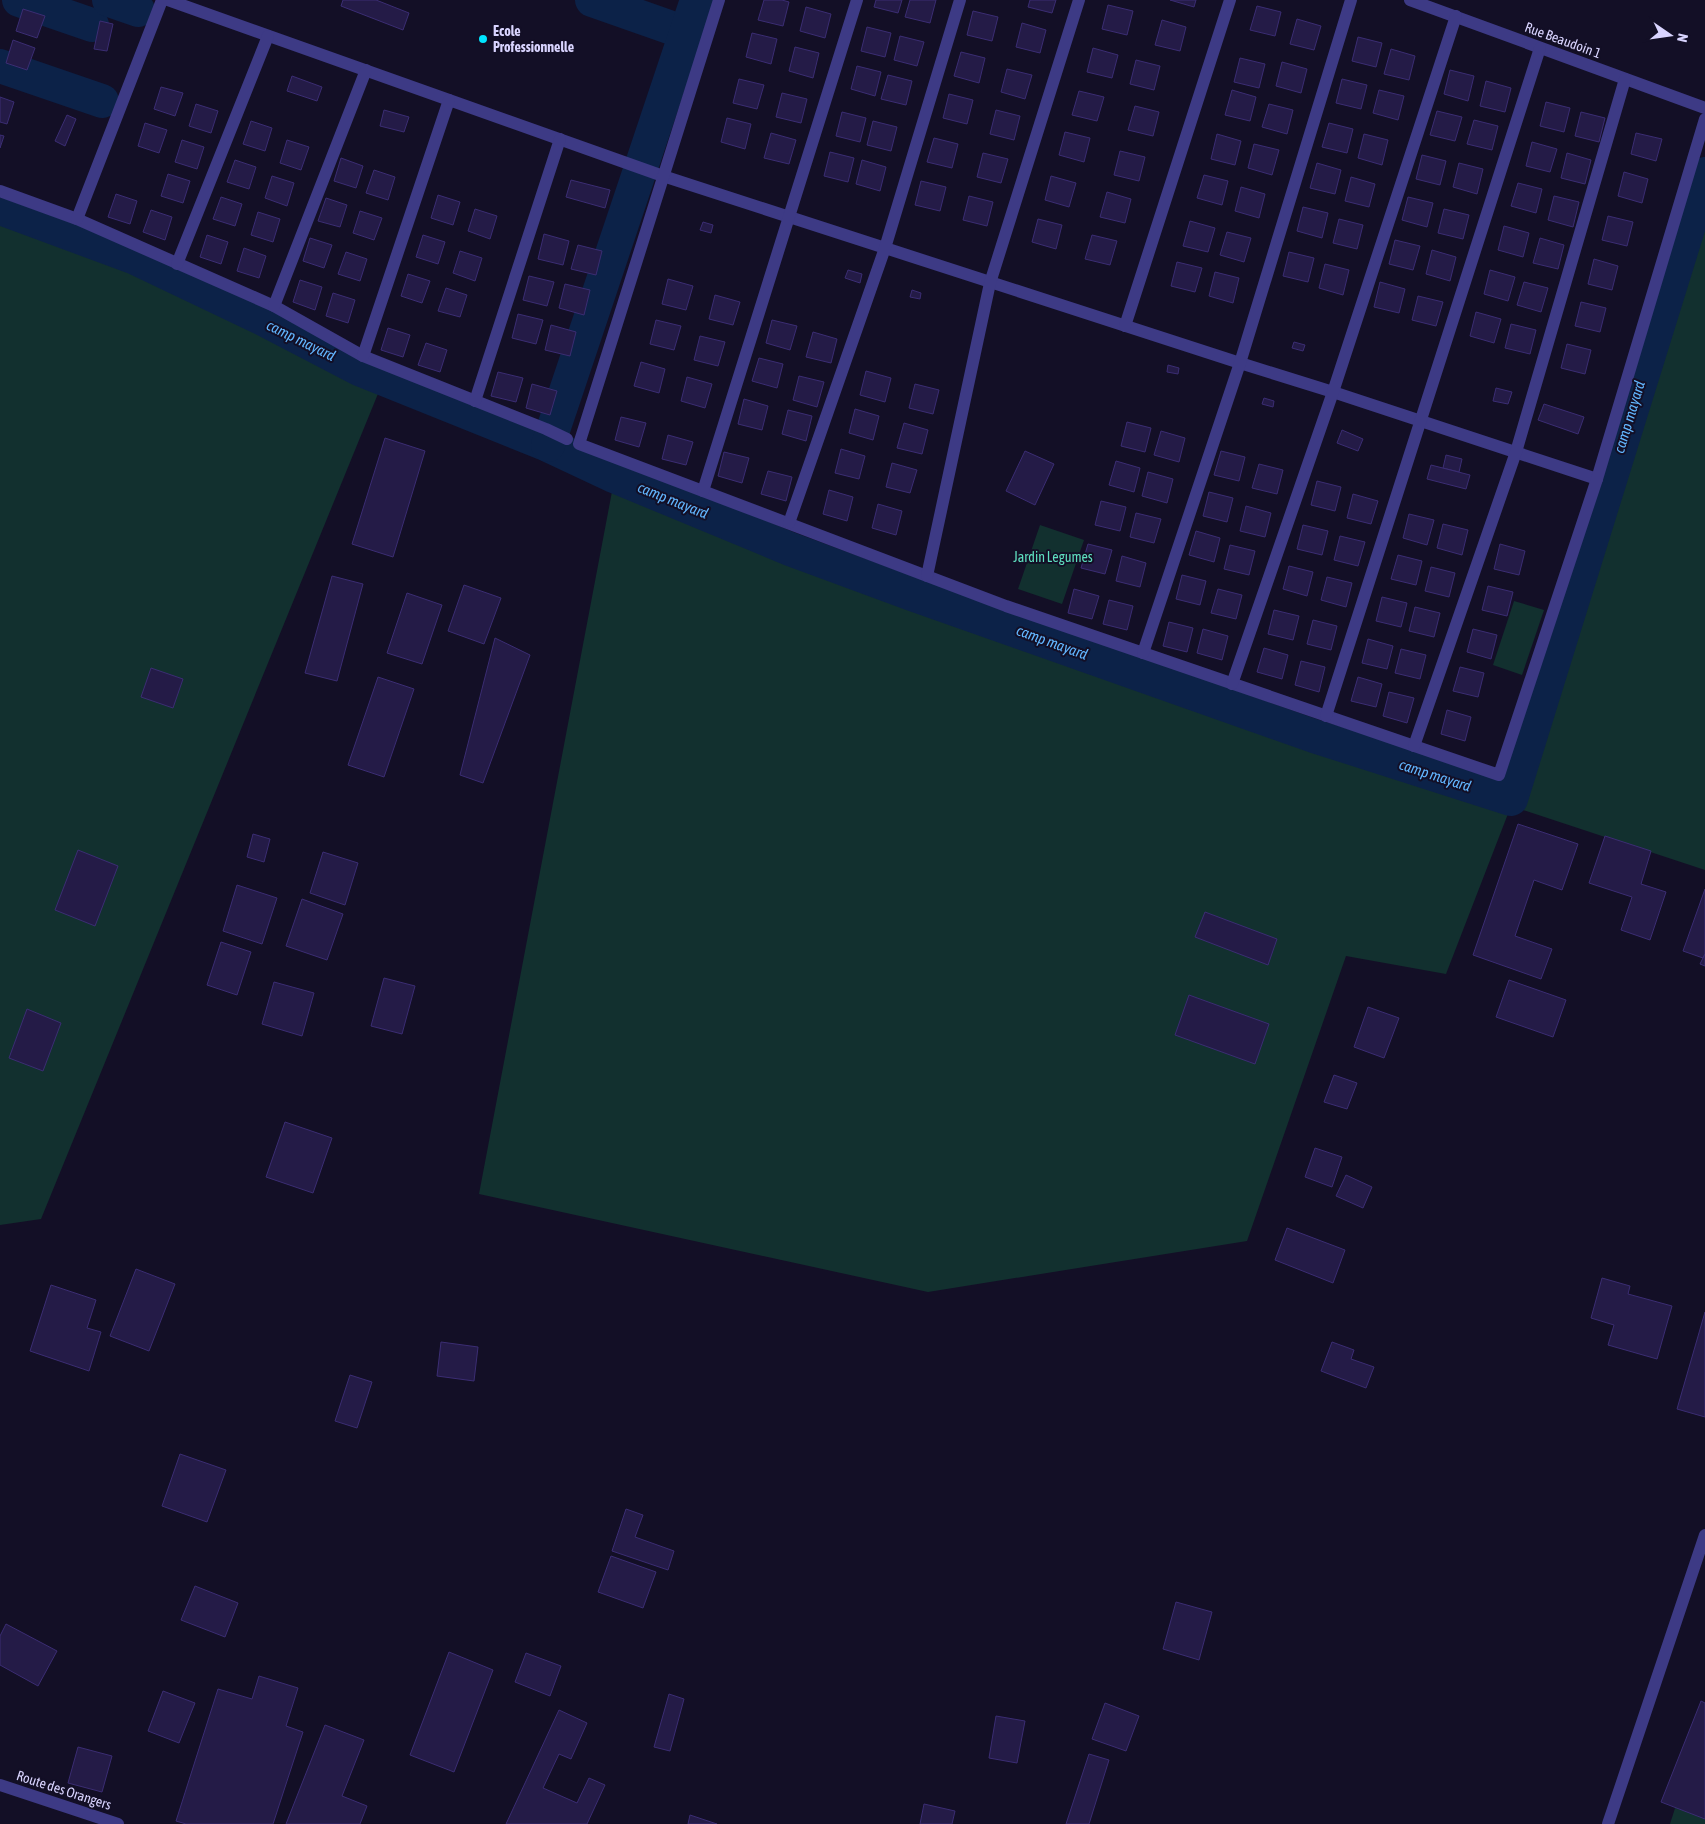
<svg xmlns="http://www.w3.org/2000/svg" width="1705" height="1824" viewBox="0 0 1705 1824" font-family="'Asap Condensed',sans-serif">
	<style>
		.green { fill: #12302f }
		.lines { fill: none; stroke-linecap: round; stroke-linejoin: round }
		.canal { stroke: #0c2248; stroke-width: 34 }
		.building { fill: #241b47; stroke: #3b2d73 }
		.minor { stroke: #3d3a85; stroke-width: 12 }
		.poi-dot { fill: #00e5ff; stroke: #130f26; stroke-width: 2 }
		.labels { text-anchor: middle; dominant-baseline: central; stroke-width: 4; stroke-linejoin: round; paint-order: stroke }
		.poi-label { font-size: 14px; font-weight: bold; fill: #d9d4ff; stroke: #130f26; text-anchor: start }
		.street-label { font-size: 14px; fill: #d9d4ff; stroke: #130f26 }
		.park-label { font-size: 14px; fill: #5fe0c0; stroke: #130f26 }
		.water-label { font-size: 15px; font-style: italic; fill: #62b6ff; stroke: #130f26 }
	</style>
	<rect width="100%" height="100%" fill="#130f26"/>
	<g class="green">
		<polygon points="1705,196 1705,870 1511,806 1446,974 1346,956 1247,1241 928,1292 479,1194 614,481 1514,800"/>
		<polygon points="0,215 69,239 384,379 41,1219 0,1225"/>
		<polygon points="1040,525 1084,540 1062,604 1018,589"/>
		<polygon points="1514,601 1544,610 1522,675 1493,665"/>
		<polygon points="1705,1714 1705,1824 1670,1824"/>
	</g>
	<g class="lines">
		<g class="canal">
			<polyline points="19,0 92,25"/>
			<polyline points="109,0 138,10"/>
			<polyline points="592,0 686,33"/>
			<polyline points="0,66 102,101"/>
			<polyline points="0,208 133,257 263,319 359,369 548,445 614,476 790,549 912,594 1314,736 1511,799 1705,174"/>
			<polyline points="548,445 697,0"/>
		</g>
	</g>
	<g class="building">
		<polygon points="343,0 376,0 409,13 403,30 341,6"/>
		<polygon points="764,0 782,0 789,2 783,26 758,20"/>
		<polygon points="876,0 902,0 898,13 874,7"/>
		<polygon points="910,0 936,0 930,23 905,17"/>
		<polygon points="1030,0 1056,0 1052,13 1028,7"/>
		<polygon points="1170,0 1196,0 1194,7"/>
		<polygon points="1108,5 1133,11 1127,35 1102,29"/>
		<polygon points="1257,6 1281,12 1275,36 1250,30"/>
		<polygon points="806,7 831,14 825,38 800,31"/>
		<polygon points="23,9 45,16 37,38 16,31"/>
		<polygon points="973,11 998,17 992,41 967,35"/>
		<polygon points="1297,19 1321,26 1314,50 1290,44"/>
		<polygon points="1162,20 1186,27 1180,51 1155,45"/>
		<polygon points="100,21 113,24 107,51 94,49"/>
		<polygon points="1022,23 1046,30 1040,53 1016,47"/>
		<polygon points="867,27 891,33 885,57 861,51"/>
		<polygon points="752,33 777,39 771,64 746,57"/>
		<polygon points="900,36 924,42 917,66 894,60"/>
		<polygon points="1358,37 1382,43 1376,67 1352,61"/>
		<polygon points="13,40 35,48 27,70 6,63"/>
		<polygon points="795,47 819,53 813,78 789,71"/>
		<polygon points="1093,48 1118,55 1112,78 1087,72"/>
		<polygon points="1391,49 1415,56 1409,80 1384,74"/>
		<polygon points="961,52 985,58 979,83 954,76"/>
		<polygon points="1240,58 1265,64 1259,88 1234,82"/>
		<polygon points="1136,60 1160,66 1154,90 1130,84"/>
		<polygon points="1282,62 1307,69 1301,93 1276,86"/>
		<polygon points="857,66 881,72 875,96 851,89"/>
		<polygon points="1007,69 1032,75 1025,99 1001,92"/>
		<polygon points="1450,70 1474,76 1468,101 1444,94"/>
		<polygon points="888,75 912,81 906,105 881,99"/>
		<polygon points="292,76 322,87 317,101 287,91"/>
		<polygon points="739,79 764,85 757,109 733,103"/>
		<polygon points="1342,79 1367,85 1361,109 1336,103"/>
		<polygon points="1486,81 1511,88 1505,112 1480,106"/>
		<polygon points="161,87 183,93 175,116 154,109"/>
		<polygon points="1232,90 1256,97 1250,121 1225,115"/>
		<polygon points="1379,90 1404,96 1398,120 1373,113"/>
		<polygon points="1079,91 1104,97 1097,121 1072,115"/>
		<polygon points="782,93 807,99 801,123 776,117"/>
		<polygon points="949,94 973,100 967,124 943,118"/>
		<polygon points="0,97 14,102 7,124 0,122"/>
		<polygon points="1546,102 1570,108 1564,132 1540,126"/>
		<polygon points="196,104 218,111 211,133 189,126"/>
		<polygon points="1269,104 1293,110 1287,134 1262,127"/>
		<polygon points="1135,106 1159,112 1153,136 1128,130"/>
		<polygon points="384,110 409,117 404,132 380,126"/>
		<polygon points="996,110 1020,116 1014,140 990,134"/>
		<polygon points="1437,111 1462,117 1455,141 1430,135"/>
		<polygon points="842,112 866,118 860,142 836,136"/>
		<polygon points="1581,112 1605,118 1599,142 1575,136"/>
		<polygon points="67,115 76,119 65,146 55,141"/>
		<polygon points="727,118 751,124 745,149 721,142"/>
		<polygon points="1474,120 1498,126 1492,150 1467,144"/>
		<polygon points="251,121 272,128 265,151 243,144"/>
		<polygon points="873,121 897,127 891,151 867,145"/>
		<polygon points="145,123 167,130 159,153 138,146"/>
		<polygon points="1329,123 1353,129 1347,153 1322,147"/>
		<polygon points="1065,132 1090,138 1084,162 1059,155"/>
		<polygon points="771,133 796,140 789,164 764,158"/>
		<polygon points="1636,133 1662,139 1656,161 1631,154"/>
		<polygon points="1217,134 1241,141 1235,165 1211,159"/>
		<polygon points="1364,134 1388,140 1382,165 1358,158"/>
		<polygon points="0,135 4,136 0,148"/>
		<polygon points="934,138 958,144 952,168 927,162"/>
		<polygon points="182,140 204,147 197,169 175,162"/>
		<polygon points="287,140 309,147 301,170 280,163"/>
		<polygon points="1532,142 1557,149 1550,172 1526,166"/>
		<polygon points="1254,144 1279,150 1272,175 1248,168"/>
		<polygon points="1120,151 1145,157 1139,181 1114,175"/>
		<polygon points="830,152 854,158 848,182 824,176"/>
		<polygon points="983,153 1008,159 1001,183 977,177"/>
		<polygon points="1567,153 1591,160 1585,184 1561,178"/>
		<polygon points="1422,155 1446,161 1440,185 1416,179"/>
		<polygon points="341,158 363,166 356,188 334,181"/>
		<polygon points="235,160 256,167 249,189 227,182"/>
		<polygon points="862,160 886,167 880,191 856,184"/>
		<polygon points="1317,163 1341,170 1335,194 1310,188"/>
		<polygon points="1459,163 1483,169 1477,194 1453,187"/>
		<polygon points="374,170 395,177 388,200 366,193"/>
		<polygon points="1624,172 1648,179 1642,203 1618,196"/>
		<polygon points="168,174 190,181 183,203 161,196"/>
		<polygon points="1204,175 1228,181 1222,205 1197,198"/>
		<polygon points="272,176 294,183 287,206 265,198"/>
		<polygon points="1051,176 1076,183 1069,207 1045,200"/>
		<polygon points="1351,177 1375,184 1369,207 1345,201"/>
		<polygon points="571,180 610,190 605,208 566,197"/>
		<polygon points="921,181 946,187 940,211 915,205"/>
		<polygon points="1518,183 1542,189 1536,213 1511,206"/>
		<polygon points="1241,187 1265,194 1259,218 1235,211"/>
		<polygon points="1107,192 1131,199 1125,223 1100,217"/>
		<polygon points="116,194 137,201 130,224 108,217"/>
		<polygon points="438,195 460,202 453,225 431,218"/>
		<polygon points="969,196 993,202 987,226 963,220"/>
		<polygon points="1554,196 1579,202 1573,227 1548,220"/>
		<polygon points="221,197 242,204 235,226 213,219"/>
		<polygon points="1408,197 1433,203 1427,227 1402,220"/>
		<polygon points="326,198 347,205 340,227 318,221"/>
		<polygon points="1303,207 1328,213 1322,238 1297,231"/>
		<polygon points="475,209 497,216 490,239 468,231"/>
		<polygon points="1444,209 1469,215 1463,239 1438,233"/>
		<polygon points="151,210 172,217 165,240 143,232"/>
		<polygon points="360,211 382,218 374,240 353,233"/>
		<polygon points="258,212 280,219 273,242 251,235"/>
		<polygon points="1608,216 1633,222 1627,246 1602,240"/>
		<polygon points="1038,219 1062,225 1056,249 1032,242"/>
		<polygon points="1339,219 1363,225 1357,249 1333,243"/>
		<polygon points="1190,221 1215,228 1208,252 1183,246"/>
		<polygon points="703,222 713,225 711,233 700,230"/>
		<polygon points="1504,226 1529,233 1523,257 1498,250"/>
		<polygon points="1227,232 1251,238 1244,262 1220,255"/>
		<polygon points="544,234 569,241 563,265 538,259"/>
		<polygon points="207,235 228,242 221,264 200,257"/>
		<polygon points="423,235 445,242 438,264 416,257"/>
		<polygon points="1092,235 1117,241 1110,265 1085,259"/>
		<polygon points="310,238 332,245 324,268 303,261"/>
		<polygon points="1540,238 1564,245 1558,269 1533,263"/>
		<polygon points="1395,240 1420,246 1413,270 1389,264"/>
		<polygon points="578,245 602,251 596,275 571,269"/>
		<polygon points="244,248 266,256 259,278 237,271"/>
		<polygon points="1432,250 1456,257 1450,281 1426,274"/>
		<polygon points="460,251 482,258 475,281 453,273"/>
		<polygon points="346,252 367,259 360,281 338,274"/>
		<polygon points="1289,252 1314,258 1308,282 1283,276"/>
		<polygon points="1594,259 1618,266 1612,290 1588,284"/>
		<polygon points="1177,262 1202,268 1195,292 1171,286"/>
		<polygon points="1325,264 1349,270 1343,295 1319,288"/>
		<polygon points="848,270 862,274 860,283 845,278"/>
		<polygon points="1490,270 1515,277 1508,301 1484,294"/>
		<polygon points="1215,272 1239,278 1233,303 1209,296"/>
		<polygon points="408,274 430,281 422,303 401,296"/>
		<polygon points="529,276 554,282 547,306 523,300"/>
		<polygon points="668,279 693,286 686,310 662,304"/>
		<polygon points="300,280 322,287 315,310 293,302"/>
		<polygon points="1380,282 1405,289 1399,313 1374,307"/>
		<polygon points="1524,282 1548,288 1541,312 1517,305"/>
		<polygon points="565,284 590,290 584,315 559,308"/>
		<polygon points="446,288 467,295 460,317 438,311"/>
		<polygon points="912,290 921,293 920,299 910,297"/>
		<polygon points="333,293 355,300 348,323 326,316"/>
		<polygon points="715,295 740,302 733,325 709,319"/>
		<polygon points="1418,296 1443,302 1436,326 1412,320"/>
		<polygon points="1581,302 1606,308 1600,332 1575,326"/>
		<polygon points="1476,312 1501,319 1494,343 1470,336"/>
		<polygon points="518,314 543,320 536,344 512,338"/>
		<polygon points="656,320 681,326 674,350 650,344"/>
		<polygon points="772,320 797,326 790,350 766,343"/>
		<polygon points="1511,324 1536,330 1530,354 1505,348"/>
		<polygon points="551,325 576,332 570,356 545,350"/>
		<polygon points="388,328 410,335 403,357 381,350"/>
		<polygon points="813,332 837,339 831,363 806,357"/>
		<polygon points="700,336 725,342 718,366 694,360"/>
		<polygon points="1294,342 1305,345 1303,351 1292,348"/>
		<polygon points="426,343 447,350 440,372 418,365"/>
		<polygon points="1567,344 1591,350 1585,374 1561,368"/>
		<polygon points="759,358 783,364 777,388 752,381"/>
		<polygon points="641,362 665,369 659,393 634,386"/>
		<polygon points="1168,365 1179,368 1178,374 1167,372"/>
		<polygon points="866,371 891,378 885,402 860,395"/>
		<polygon points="498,372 523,378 516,402 491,396"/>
		<polygon points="799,376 824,382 817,407 793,400"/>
		<polygon points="687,377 712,384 705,408 681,401"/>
		<polygon points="532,384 557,391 550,415 526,408"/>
		<polygon points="915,384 939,390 933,414 909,408"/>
		<polygon points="1496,388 1512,392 1508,404 1493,401"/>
		<polygon points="1264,398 1274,401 1273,407 1262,404"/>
		<polygon points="744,399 768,406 762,430 738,424"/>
		<polygon points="1544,404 1584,417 1578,434 1538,420"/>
		<polygon points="855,409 879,416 873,440 849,433"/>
		<polygon points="788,410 812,416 806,441 782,434"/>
		<polygon points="621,417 646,423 639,447 615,440"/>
		<polygon points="1127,422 1151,428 1145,452 1121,446"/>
		<polygon points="904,423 928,430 922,454 897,448"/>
		<polygon points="1342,430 1363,439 1358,451 1337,443"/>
		<polygon points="1161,431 1185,438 1179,462 1154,455"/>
		<polygon points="668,435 693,442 686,465 662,459"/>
		<polygon points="385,438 425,451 393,557 352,544"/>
		<polygon points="841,449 865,456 859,479 835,473"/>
		<polygon points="1025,451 1054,464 1035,505 1006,491"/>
		<polygon points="1221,451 1245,457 1239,481 1214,475"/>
		<polygon points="724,452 749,458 742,483 718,476"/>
		<polygon points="1446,455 1462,459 1459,472 1443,468"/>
		<polygon points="1116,461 1140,468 1134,492 1109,485"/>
		<polygon points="892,463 917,470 910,493 886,487"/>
		<polygon points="1259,464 1283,470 1277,494 1252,488"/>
		<polygon points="1431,465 1470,475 1466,489 1427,479"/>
		<polygon points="768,471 792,477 786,501 761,494"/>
		<polygon points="1148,472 1173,479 1167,503 1142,496"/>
		<polygon points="1317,481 1341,487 1335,511 1311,505"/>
		<polygon points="829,490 853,497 847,521 823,514"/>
		<polygon points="1209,492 1233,498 1227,522 1203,516"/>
		<polygon points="1353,494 1378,501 1371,524 1347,518"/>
		<polygon points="1101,501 1126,507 1120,531 1095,525"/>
		<polygon points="878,504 902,511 896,535 872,528"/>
		<polygon points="1246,506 1271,513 1265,537 1240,531"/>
		<polygon points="1136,513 1161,519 1154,543 1130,537"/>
		<polygon points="1409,514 1434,520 1427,545 1403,538"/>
		<polygon points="1443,524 1468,530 1462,555 1437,548"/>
		<polygon points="1303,525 1328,531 1322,555 1297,549"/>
		<polygon points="1196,531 1220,538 1214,562 1189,555"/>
		<polygon points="1340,536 1365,542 1358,566 1334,560"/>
		<polygon points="1088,544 1112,550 1105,574 1081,568"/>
		<polygon points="1500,544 1525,551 1519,575 1494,569"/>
		<polygon points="1230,545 1255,551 1249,575 1224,569"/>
		<polygon points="1398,555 1422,561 1416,585 1391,579"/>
		<polygon points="1122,556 1146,563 1140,587 1116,581"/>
		<polygon points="1289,566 1313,572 1307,596 1283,589"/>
		<polygon points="1431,567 1455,573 1449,597 1425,591"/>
		<polygon points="1182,575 1206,581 1200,605 1176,599"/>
		<polygon points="332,576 363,584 337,681 305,673"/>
		<polygon points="1327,577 1352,583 1346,607 1321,600"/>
		<polygon points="464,585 501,598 484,644 448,631"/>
		<polygon points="1488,586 1513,592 1507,616 1482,610"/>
		<polygon points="1074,589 1099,596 1092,619 1068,613"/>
		<polygon points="1218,589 1242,595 1236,619 1211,613"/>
		<polygon points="407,593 442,605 422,664 387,653"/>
		<polygon points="1382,597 1407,603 1401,627 1376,621"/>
		<polygon points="1109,600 1133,606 1127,630 1103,624"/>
		<polygon points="1415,607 1440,613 1434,637 1409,631"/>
		<polygon points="1274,610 1299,616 1293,640 1268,634"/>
		<polygon points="1313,620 1337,626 1331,650 1307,644"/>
		<polygon points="1169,622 1193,628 1187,652 1163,646"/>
		<polygon points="1203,629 1228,636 1222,660 1197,653"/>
		<polygon points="1473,629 1497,635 1491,659 1467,652"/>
		<polygon points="495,638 530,655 483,783 460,775"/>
		<polygon points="1368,639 1393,646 1387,669 1362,663"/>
		<polygon points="1264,648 1288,655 1282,679 1257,672"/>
		<polygon points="1401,649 1426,655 1420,679 1395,673"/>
		<polygon points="1301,661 1325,667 1319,692 1295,685"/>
		<polygon points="1460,667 1484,673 1478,697 1453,691"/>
		<polygon points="151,668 183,679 173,708 141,697"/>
		<polygon points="378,677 414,689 384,777 348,765"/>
		<polygon points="1358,677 1382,684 1376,707 1351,701"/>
		<polygon points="1389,692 1414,698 1407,723 1383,716"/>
		<polygon points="1447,710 1471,717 1465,741 1441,734"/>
		<polygon points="1518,824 1578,844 1562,890 1534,880 1515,936 1552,949 1541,979 1473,955"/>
		<polygon points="253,834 270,839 264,862 247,857"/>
		<polygon points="1605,836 1651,851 1641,884 1666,892 1650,940 1621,930 1632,897 1589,883"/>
		<polygon points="78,850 118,866 95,926 55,910"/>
		<polygon points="323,852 358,863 345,905 310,893"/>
		<polygon points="237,885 277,898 262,944 223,931"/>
		<polygon points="1705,889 1705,954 1703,958 1683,951"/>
		<polygon points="302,899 343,914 327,960 286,946"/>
		<polygon points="1205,912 1277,939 1268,965 1195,937"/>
		<polygon points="221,942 251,952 237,995 207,985"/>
		<polygon points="1705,954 1705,966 1700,964"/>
		<polygon points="384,978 415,986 402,1034 371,1026"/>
		<polygon points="1509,980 1566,1000 1553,1037 1496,1017"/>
		<polygon points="274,982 314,993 302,1036 262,1024"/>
		<polygon points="1189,995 1269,1024 1255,1064 1175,1035"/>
		<polygon points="1368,1007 1399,1018 1384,1058 1354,1047"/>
		<polygon points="27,1009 61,1023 43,1071 9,1058"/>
		<polygon points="1334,1075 1357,1083 1347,1109 1324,1102"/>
		<polygon points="285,1122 332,1138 313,1193 266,1177"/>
		<polygon points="1315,1148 1342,1157 1332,1187 1305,1177"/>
		<polygon points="1346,1175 1372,1187 1363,1208 1336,1196"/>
		<polygon points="1287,1228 1345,1250 1333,1283 1275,1260"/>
		<polygon points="136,1269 175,1284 149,1351 110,1336"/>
		<polygon points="1602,1278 1630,1286 1628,1294 1672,1306 1657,1359 1608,1345 1614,1325 1591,1318"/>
		<polygon points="51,1285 96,1300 87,1328 101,1332 89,1371 30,1351"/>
		<polygon points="1705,1312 1705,1417 1677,1409"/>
		<polygon points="441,1342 478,1347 474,1381 437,1376"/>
		<polygon points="1332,1342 1354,1350 1351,1359 1374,1367 1366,1388 1321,1371"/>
		<polygon points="350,1375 372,1382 357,1428 335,1421"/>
		<polygon points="180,1454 226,1470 207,1522 162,1506"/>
		<polygon points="626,1509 643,1515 635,1537 674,1551 668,1570 612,1551"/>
		<polygon points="611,1556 656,1572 643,1608 598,1592"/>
		<polygon points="195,1586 238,1603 225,1637 181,1620"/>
		<polygon points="1176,1602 1212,1612 1199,1660 1163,1649"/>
		<polygon points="6,1624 57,1651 38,1686 0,1665 0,1636"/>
		<polygon points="449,1652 493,1670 454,1772 410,1755"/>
		<polygon points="526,1653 561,1666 550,1696 515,1682"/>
		<polygon points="259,1676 298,1688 286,1726 303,1732 273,1824 186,1824 176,1821 218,1689 252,1699"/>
		<polygon points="163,1691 195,1703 179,1743 148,1731"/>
		<polygon points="669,1694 684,1699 670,1751 654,1747"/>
		<polygon points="1701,1701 1705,1703 1705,1819 1661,1802"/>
		<polygon points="1105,1703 1139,1716 1126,1751 1092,1739"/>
		<polygon points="559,1710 587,1723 571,1759 559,1754 543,1788 577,1803 589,1778 605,1785 587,1824 506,1824"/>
		<polygon points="996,1716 1025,1721 1017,1763 989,1758"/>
		<polygon points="325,1725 364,1740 342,1796 367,1806 360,1824 286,1824"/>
		<polygon points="78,1747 112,1756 102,1792 68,1783"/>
		<polygon points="1089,1754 1109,1760 1089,1824 1066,1824"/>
		<polygon points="924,1804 955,1811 952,1824 920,1824"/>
		<polygon points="690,1815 717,1824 688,1824"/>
	</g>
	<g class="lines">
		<g class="minor">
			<polyline points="168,0 663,176 1240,363 1333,392 1597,479"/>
			<polyline points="719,0 579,444 1006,606 1499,775 1597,479 1705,119"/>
			<polyline points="1410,0 1705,108"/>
			<polyline points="0,191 77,219 274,306 363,356 546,429 567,439"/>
			<polyline points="77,219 162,0"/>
			<polyline points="177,264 268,36"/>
			<polyline points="274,306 366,70"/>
			<polyline points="1125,326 1230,0"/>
			<polyline points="363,356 449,100"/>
			<polyline points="475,401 560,139"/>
			<polyline points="703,491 857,0"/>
			<polyline points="789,523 885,248 960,0"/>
			<polyline points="927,576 990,283 1079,0"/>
			<polyline points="1143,653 1240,363 1351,0"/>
			<polyline points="1232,684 1333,392 1456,16"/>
			<polyline points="1326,716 1540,48"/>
			<polyline points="1414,746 1516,452 1625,79"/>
			<polyline points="0,1785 118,1824"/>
			<polyline points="1608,1824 1705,1535"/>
		</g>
	</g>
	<circle class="poi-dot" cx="483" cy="39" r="5"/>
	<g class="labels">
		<g class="poi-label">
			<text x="493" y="31">Ecole<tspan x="493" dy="16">Professionnelle</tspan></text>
		</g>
		<g class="street-label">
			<text transform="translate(1563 40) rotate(20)">Rue Beaudoin 1</text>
			<text transform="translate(64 1790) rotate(18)">Route des Orangers</text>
		</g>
		<g class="park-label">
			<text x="1053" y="557">Jardin Legumes</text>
		</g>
		<g class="water-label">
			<text transform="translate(301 340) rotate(26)">camp mayard</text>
			<text transform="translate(1629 417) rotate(-73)">camp mayard</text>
			<text transform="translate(673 500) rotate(22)">camp mayard</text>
			<text transform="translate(1052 642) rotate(20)">camp mayard</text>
			<text transform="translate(1435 775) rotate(18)">camp mayard</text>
		</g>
	</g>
	<g transform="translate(1670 35) rotate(103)" stroke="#130f26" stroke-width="4" paint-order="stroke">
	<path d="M0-4L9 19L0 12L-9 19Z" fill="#d9d4ff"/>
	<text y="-8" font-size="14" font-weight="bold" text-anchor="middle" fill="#d9d4ff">N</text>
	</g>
</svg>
